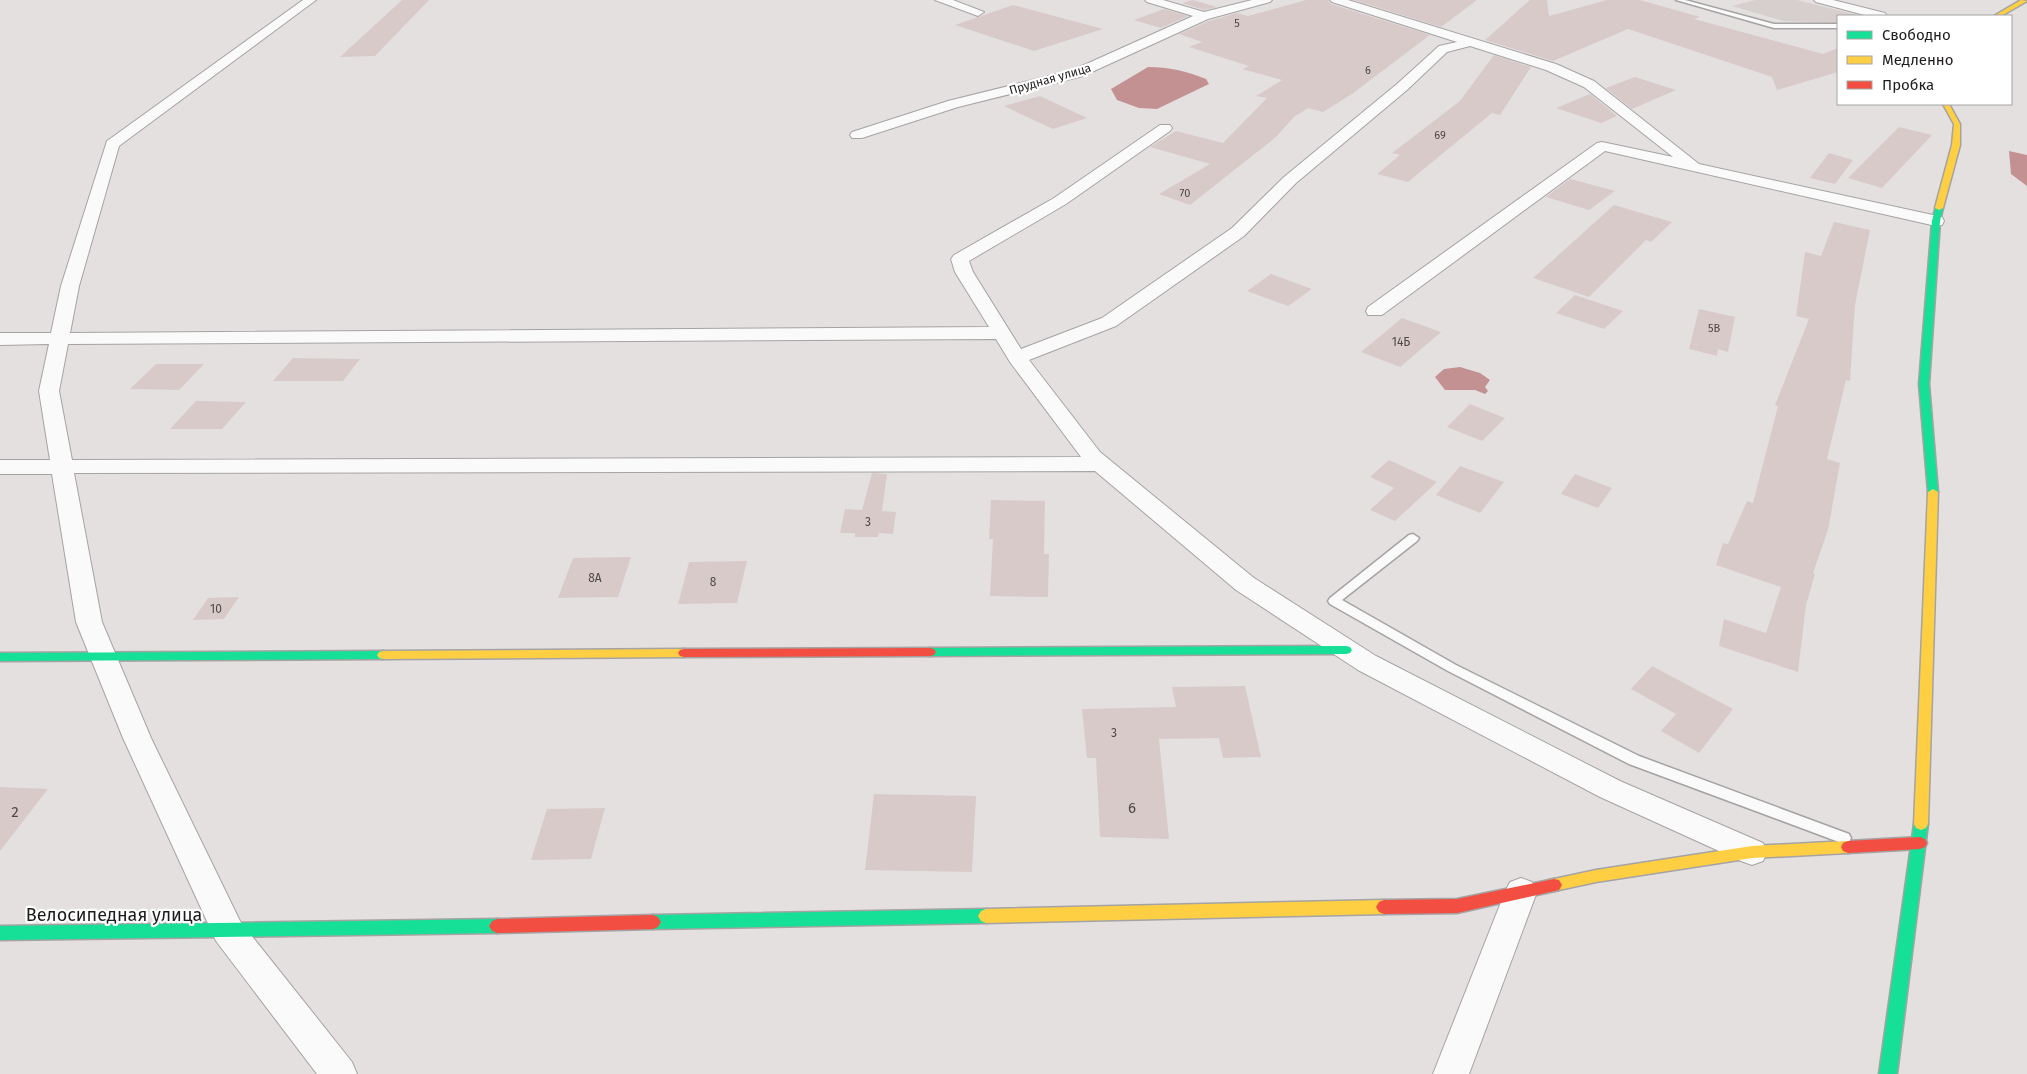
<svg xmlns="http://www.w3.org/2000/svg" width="2027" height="1074" viewBox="0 0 2027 1074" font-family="'Fira Sans',sans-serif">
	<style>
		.built { fill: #d7cfce }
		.water { fill: #c49192 }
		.building { fill: #d9caca }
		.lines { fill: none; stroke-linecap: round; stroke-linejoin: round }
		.lane-casing { stroke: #a5a3a3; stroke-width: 3 }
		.street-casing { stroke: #a5a3a3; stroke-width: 2 }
		.fast-casing { stroke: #a5a3a3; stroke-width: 3 }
		.slow-casing { stroke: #a5a3a3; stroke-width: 3 }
		.jam-casing { stroke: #a5a3a3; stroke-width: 3 }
		.lane { fill: #fbfafa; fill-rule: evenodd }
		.street { fill: #fbfafa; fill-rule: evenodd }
		.fast { fill: #16e098; fill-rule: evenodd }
		.slow { fill: #ffcf43; fill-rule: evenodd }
		.jam { fill: #f24e42; fill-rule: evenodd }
		.labels { text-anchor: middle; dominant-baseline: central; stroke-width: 4.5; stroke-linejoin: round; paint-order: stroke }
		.far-number-label { font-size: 11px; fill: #4e4848 }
		.far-street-label { font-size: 12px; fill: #1d1b1b; stroke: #fff }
		.number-label { font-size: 12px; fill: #4e4848 }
		.near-number-label { font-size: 15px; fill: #4e4848 }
		.near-street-label { font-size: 18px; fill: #1d1b1b; stroke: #fff }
	</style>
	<rect width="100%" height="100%" fill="#e4e0e0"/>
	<polygon class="built" points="1755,0 1797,0 1861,16 1838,16 1838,23 1783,21 1732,6"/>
	<g class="water">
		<path d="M1148 67C1169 67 1186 71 1206 79L1209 84 1157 109 1139 108 1117 100 1111 89Z"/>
		<polygon points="2009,151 2027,155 2027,186 2011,174"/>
		<polygon points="1460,367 1480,373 1490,380 1485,387 1488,391 1485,394 1475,390 1445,390 1435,377 1444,369"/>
	</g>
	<g class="building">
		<polygon points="402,0 429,0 375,56 340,57"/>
		<polygon points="1193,0 1217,7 1204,10 1182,3"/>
		<polygon points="1306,0 1328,0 1331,4 1430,35 1352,94 1323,112 1308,108 1294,117 1276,137 1190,205 1159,194 1210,164 1150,147 1176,131 1223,143 1267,98 1256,96 1282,80 1242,69 1249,66 1189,47 1202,42 1179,34 1209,21 1237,13 1248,16"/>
		<polygon points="1354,0 1477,0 1441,27"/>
		<polygon points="1530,0 1547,0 1549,16 1607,0 1640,0 1700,17 1694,19 1823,54 1838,48 1838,72 1777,90 1772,77 1628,29 1553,61 1485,40"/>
		<polygon points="1013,5 1103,29 1034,51 955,25"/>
		<polygon points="1164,9 1188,16 1161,28 1134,20"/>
		<polygon points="1494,55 1531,67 1500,115 1492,113 1408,182 1377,174 1400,155 1392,153 1460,101"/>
		<polygon points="1635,77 1676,90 1632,109 1606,88"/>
		<polygon points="1590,94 1617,116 1601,123 1556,108"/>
		<polygon points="1040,96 1087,118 1053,129 1004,106"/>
		<polygon points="1899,127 1932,135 1882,188 1848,178"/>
		<polygon points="1829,153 1853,160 1835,184 1810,178"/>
		<polygon points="1570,179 1578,181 1615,191 1589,210 1546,197"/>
		<polygon points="1614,205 1672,222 1651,242 1646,240 1589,297 1533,278"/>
		<polygon points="1834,222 1870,230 1855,305 1850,381 1846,380 1827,459 1840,463 1828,530 1813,573 1815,574 1806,605 1798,672 1719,646 1724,619 1766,633 1781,587 1716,565 1723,543 1728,544 1747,501 1753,503 1778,406 1775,405 1809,319 1796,316 1805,252 1821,256"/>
		<polygon points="1271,274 1312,289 1288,306 1247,291"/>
		<polygon points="1575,295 1623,311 1604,329 1556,313"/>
		<polygon points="1699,309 1735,317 1728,352 1718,349 1717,356 1689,349"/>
		<polygon points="1402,318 1441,332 1400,367 1361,352"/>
		<polygon points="293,358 360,359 343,381 273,381"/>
		<polygon points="156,364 204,364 179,390 130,389"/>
		<polygon points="196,401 246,402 222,429 170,429"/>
		<polygon points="1470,404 1505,418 1482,441 1447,427"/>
		<polygon points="1389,460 1437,482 1395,521 1370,510 1394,488 1370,477"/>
		<polygon points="1460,466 1504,482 1480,513 1436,495"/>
		<polygon points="872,473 887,474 882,511 896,512 893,534 879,533 878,537 855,537 855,533 840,533 845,509 862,510"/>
		<polygon points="1575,474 1612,488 1598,508 1561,494"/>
		<polygon points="991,500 1045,501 1044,554 1049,554 1048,597 990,596 993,539 989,539"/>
		<polygon points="631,557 618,597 558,598 573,558"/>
		<polygon points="747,561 737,603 678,604 689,562"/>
		<polygon points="239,597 224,619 193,620 208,598"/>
		<polygon points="1652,666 1733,709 1699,753 1661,731 1676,714 1631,689"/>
		<polygon points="1245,686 1261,757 1223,758 1219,738 1159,739 1169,839 1100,837 1096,758 1087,758 1082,709 1176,707 1172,687"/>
		<polygon points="0,787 48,789 0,851"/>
		<polygon points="874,794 976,796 972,872 865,870"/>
		<polygon points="605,808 591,859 531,860 547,809"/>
	</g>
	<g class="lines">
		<defs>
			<g id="lane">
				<polygon points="1676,0 1685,0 1774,24 1838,24 1838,28 1774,28"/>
				<polygon points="1413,534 1419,538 1417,541 1342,600 1456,665 1639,756 1849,834 1851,838 1849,842 1844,844 1839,842 1629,764 1448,671 1330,604 1328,601 1330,598 1409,535"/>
			</g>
			<g id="street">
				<path d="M303 0H316L119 146 79 286 70 333 989 327 955 272 951 259 954 255 1054 198 1160 125H1170L1172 128 1170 131 1066 204 969 261 973 272 1021 349 1102 318 1232 228 1284 177 1397 84 1439 46 1457 42 1332 2 1330 0H1348L1556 64 1594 81 1699 164 1942 217 1944 221 1942 225 1936 226 1605 151 1382 315H1368L1366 311 1368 307 1597 143 1602 142 1673 157 1584 87 1546 70 1470 46 1447 52 1407 90 1296 183 1244 236 1116 326 1029 360 1100 452 1254 578 1376 656 1620 781 1763 843 1767 852 1763 861 1752 865 1741 861 1600 797 1358 670 1236 590 1095 471 74 473 102 622 151 738 240 921 352 1062 357 1074H317L216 941 123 738 76 622 52 474H0V460H50L39 391 49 344 0 345V333H51L61 286 107 141ZM996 339 1010 362 1081 457 72 460 59 391 68 344Z"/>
				<polygon points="935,0 953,0 984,12 978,16"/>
				<polygon points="1145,0 1163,0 1204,12 1252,0 1272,0 1270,2 1208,19 1083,76 958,107 862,138 852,138 850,135 852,132 948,101 1073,70 1193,16 1147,2"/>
				<polygon points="1814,0 1833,0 1885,13 1887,16 1868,16 1816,2"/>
				<polygon points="1521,878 1532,882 1537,892 1469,1074 1433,1074 1505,892 1510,882"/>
			</g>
			<g id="fast">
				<polygon points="1936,206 1943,208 1940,221 1929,384 1938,492 1933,495 1928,492 1919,384 1932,221"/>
				<polygon points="1346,646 1350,647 1352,650 1350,653 1346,654 930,656 926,655 924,652 926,649 930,648"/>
				<polygon points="383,651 387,652 389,655 387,658 383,659 0,661 0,653"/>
				<polygon points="1921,818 1926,820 1928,824 1897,1074 1879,1074 1914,824 1916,820"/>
				<polygon points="986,909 991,911 994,916 991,921 986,923 653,929 648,927 645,922 648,917 653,915"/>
				<polygon points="497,919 502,921 505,926 502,931 497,933 0,940 0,926"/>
			</g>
			<g id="slow">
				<polygon points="2021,0 2027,1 2001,16 1994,16"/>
				<polygon points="1943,104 1949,104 1960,124 1960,145 1943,208 1939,210 1935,208 1952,145 1954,124"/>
				<polygon points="1933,489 1938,492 1928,824 1926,828 1921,830 1916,828 1914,824 1928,492"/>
				<polygon points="684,649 688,650 690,653 688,656 684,657 383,659 379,658 377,655 379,652 383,651"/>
				<polygon points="1848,841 1853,843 1855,847 1853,851 1848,853 1752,858 1596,882 1554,891 1549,890 1546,885 1549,880 1554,879 1596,870 1752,846"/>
				<polygon points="1384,900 1389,902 1392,907 1389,912 1384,914 986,923 981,921 978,916 981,911 986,909"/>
			</g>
			<g id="jam">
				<polygon points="930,648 934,649 936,652 934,655 930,656 684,657 680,656 678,653 680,650 684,649"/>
				<polygon points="1920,837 1925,839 1927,843 1925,847 1920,849 1848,853 1843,851 1841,847 1843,843 1848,841"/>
				<polygon points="1554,879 1559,880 1562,885 1559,890 1457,913 1384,914 1379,912 1376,907 1379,902 1384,900 1457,899"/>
				<polygon points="653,915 658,917 661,922 658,927 653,929 497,933 492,931 489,926 492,921 497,919"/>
			</g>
		</defs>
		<use href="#lane" class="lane-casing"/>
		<use href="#street" class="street-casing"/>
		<use href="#fast" class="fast-casing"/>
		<use href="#slow" class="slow-casing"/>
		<use href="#jam" class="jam-casing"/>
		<use href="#lane" class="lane"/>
		<use href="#street" class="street"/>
		<use href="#fast" class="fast"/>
		<use href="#slow" class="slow"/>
		<use href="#jam" class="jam"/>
	</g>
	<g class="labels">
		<g class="far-number-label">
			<text x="1237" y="23">5</text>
			<text x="1368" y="70">6</text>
			<text x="1440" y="135">69</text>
			<text x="1185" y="193">70</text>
			<text x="1714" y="328">5В</text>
		</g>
		<g class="far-street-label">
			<text transform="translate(1050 79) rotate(-16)">Прудная улица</text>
		</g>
		<g class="number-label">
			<text x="1401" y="342">14Б</text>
			<text x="868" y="522">3</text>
			<text x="595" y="578">8А</text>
			<text x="713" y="582">8</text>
			<text x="216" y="609">10</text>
			<text x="1114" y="733">3</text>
		</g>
		<g class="near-number-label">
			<text x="1132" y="808">6</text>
			<text x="15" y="812">2</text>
		</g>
		<g class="near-street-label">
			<text x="114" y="915">Велосипедная улица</text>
		</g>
	</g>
	<rect x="1837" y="15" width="175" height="90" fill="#ffffff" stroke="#a5a4a4"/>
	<rect x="1847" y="31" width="25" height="8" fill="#16e098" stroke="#a5a4a4"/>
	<text x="1882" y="40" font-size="15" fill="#1d1b1b">Свободно</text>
	<rect x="1847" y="56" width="25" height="8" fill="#ffcf43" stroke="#a5a4a4"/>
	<text x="1882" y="65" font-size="15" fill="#1d1b1b">Медленно</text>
	<rect x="1847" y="81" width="25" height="8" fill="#f24e42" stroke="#a5a4a4"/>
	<text x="1882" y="90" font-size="15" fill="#1d1b1b">Пробка</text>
</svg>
